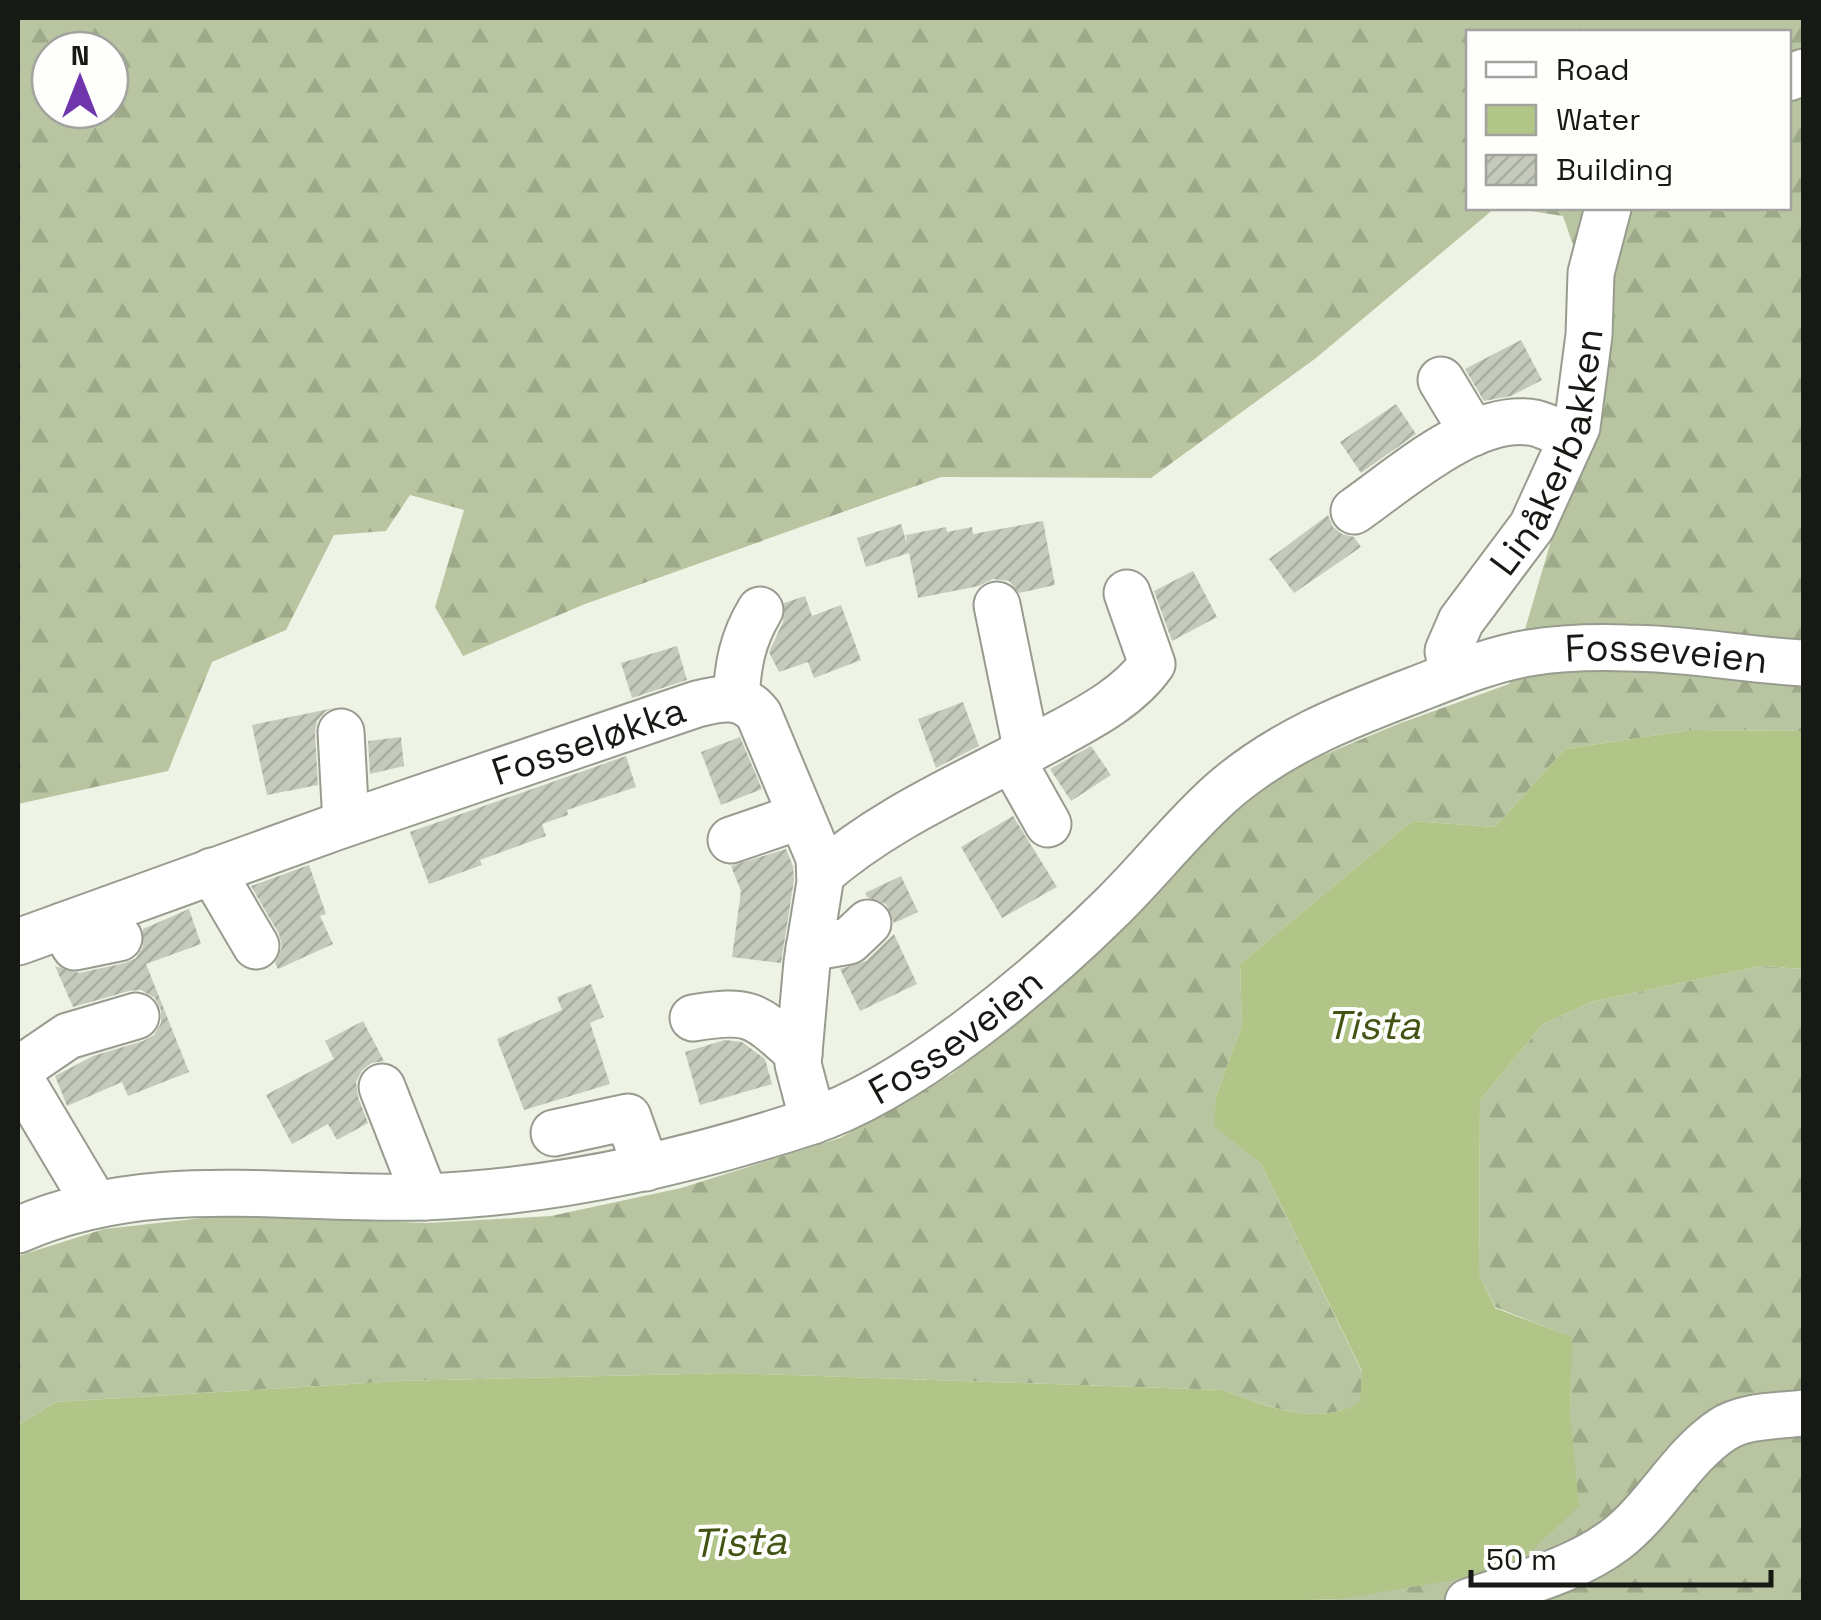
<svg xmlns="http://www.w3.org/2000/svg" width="1821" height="1620" viewBox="0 0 1821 1620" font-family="'Space Grotesk',sans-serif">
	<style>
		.forest { fill: url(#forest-firs); fill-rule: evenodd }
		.water { fill: #b1c589 }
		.building { fill: url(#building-hatch) }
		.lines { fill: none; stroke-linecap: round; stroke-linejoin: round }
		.minor-casing { stroke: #979c8f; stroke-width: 49 }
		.minor { stroke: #fff; stroke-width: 45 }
		.labels { text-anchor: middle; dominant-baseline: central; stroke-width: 8; stroke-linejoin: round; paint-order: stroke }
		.street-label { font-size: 38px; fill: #171914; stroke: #fefffc }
		.water-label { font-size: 40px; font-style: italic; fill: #425313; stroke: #fefffc }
	</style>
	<defs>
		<pattern id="forest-firs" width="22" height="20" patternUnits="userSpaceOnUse" patternTransform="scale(2.5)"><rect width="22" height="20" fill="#b8c5a0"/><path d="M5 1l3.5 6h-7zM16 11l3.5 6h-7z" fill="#9da989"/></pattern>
		<pattern id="building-hatch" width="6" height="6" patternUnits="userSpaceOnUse" patternTransform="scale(2.5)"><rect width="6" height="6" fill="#c5cabd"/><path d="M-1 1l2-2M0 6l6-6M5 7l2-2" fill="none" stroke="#a8ada2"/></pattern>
	</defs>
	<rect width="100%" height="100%" fill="#eef3e5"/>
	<g class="forest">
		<path d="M18 18H1803V731L1691 730 1565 749 1495 827 1412 821 1240 964 1242 1025 1216 1096 1215 1126 1261 1164 1362 1372 1361 1402C1319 1428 1265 1406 1223 1390L731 1373 399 1381 56 1402 18 1425V1256L104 1229 220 1216 427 1223 551 1216 681 1188 840 1138 952 1074 1099 949 1250 795 1309 761 1398 724 1509 684 1608 346 1563 216 1512 208H1788V32H1468V208H1495L1316 358 1151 478 941 477 585 604 463 656 435 607 464 510 410 495 386 531 334 535 286 630 212 662 168 771 18 804ZM50 50H110V110H50Z"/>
		<polygon points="1761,966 1803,969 1803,1602 1246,1602 1342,1599 1570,1415 1571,1337 1495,1307 1479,1274 1480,1100 1543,1024 1591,1002"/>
	</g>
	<path class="water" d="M1691 730 1803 731V969L1761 966 1591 1002 1543 1024 1480 1100 1479 1274 1495 1308 1572 1337 1570 1415 1579 1506 1511 1570 1342 1599 1246 1602H18V1425L56 1402 399 1381 731 1373 1223 1390C1265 1406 1319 1428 1360 1402L1362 1371 1261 1164 1214 1126 1216 1096 1242 1025 1240 964 1412 821 1495 827 1565 749Z"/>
	<g class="building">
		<polygon points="1521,340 1542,380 1511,396 1484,401 1465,369"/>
		<polygon points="1396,404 1416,434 1361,473 1340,442"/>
		<polygon points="1328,515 1333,527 1342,534 1354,537 1361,547 1294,593 1269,559"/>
		<polygon points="1043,521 1055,585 1019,593 1009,581 993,579 979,586 918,598 909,553 866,567 857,538 901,524 907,544 906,535 946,527 947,532 972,527 973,534"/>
		<polygon points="1193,571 1217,617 1172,641 1154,591"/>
		<polygon points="805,596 812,616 841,605 861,660 814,678 808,662 779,672 769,652 783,622 784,603"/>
		<polygon points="677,646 687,680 632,698 621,663"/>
		<polygon points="963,702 979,746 936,768 918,719"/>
		<polygon points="334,708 326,711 317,721 315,733 318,785 267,795 252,725"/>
		<polygon points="401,737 404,766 370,774 368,741"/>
		<polygon points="740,737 762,789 721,805 701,752"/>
		<polygon points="1091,746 1111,775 1071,801 1050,769"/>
		<polygon points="626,756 636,787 567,810 568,815 542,824 546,836 480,860 482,865 429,884 410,832"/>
		<polygon points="1013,816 1057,887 1002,918 961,847"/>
		<polygon points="786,849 793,866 794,880 781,963 732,957 741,891 731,866"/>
		<polygon points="309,865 326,914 320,916 333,944 278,969 275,963 282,947 279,934 251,886"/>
		<polygon points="901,876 918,912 894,923 886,904 867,897 865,893"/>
		<polygon points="189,909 201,944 146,964 189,1072 128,1096 122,1082 67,1106 55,1076 93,1056 143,1041 154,1035 161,1023 161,1010 155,998 141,990 129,991 73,1007 55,966 79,973 125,963 136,958 143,947 143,929"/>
		<polygon points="894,934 917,984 860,1011 840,969 866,961"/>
		<polygon points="591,984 604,1017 590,1023 610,1084 524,1110 497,1039 562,1010 557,997"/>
		<polygon points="363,1021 384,1061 372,1063 362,1070 356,1082 358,1097 368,1123 337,1140 328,1124 292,1144 266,1095 334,1059 325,1041"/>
		<polygon points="725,1040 742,1042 765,1059 772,1084 700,1105 685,1052"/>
	</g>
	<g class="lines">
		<defs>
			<g id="minor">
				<polyline points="1788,78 1804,72"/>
				<polyline points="1441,380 1473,433"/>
				<path d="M1354 511C1400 479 1475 411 1535 423 1547 426 1560 433 1572 438"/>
				<polyline points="997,605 1027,752"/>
				<path id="s1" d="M1453 675 1448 651 1461 621 1532 526 1577 427 1589 335 1591 273 1608 208"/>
				<path d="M736 698C738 665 742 640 760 610"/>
				<polyline points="341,732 346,823"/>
				<polyline points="1012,760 1048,824"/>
				<polyline points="731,840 801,816"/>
				<polyline points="212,871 256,946"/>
				<path d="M820 875C888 815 974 781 1053 737 1088 718 1129 697 1152 664L1127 593"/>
				<polyline points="62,926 75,947 119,938"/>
				<path id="s2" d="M18 942 336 827 697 704C720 698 743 693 759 715L819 858 820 882 807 962 798 1064 813 1121"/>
				<polyline points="809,948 849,941 868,923"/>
				<path d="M693 1018C752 1008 755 1015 799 1054"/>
				<polyline points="18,1070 68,1036 136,1016"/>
				<polyline points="18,1075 95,1204"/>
				<polyline points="382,1087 425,1197"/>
				<polyline points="554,1133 628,1117 646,1168"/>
				<path id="s3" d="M18 1230C149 1172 286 1201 424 1197 556 1192 684 1163 809 1122 908 1090 1036 982 1111 908 1148 872 1181 829 1220 794 1277 743 1346 716 1417 689 1453 675 1492 659 1529 653 1560 648 1596 647 1627 648 1686 648 1745 660 1804 663"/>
				<path d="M1468 1602C1516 1585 1574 1571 1615 1540 1655 1510 1681 1457 1722 1430 1744 1415 1778 1416 1804 1413"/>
			</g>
		</defs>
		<use href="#minor" class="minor-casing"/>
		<use href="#minor" class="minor"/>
	</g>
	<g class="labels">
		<g class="street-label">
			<text stroke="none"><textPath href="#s1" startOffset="252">Linåkerbakken</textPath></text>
			<text stroke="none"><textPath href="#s3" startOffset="1815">Fosseveien</textPath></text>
			<text stroke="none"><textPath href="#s2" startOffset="605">Fosseløkka</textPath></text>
			<text stroke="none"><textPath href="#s3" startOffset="975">Fosseveien</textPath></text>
		</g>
		<g class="water-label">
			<text x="1373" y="1025">Tista</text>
			<text transform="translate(739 1542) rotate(-2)">Tista</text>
		</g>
	</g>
	<rect width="1821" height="1620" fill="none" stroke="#171914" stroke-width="40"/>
	<rect x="1466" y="30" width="325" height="180" fill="#fefffc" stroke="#a2a39f" stroke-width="2.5"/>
	<rect x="1486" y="62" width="50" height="15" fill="#ffffff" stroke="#a2a39f" stroke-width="2.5"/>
	<text x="1556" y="80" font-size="30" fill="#171914">Road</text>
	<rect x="1486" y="105" width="50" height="30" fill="#b1c589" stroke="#a2a39f" stroke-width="2.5"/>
	<text x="1556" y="130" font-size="30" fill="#171914">Water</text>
	<rect x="1486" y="155" width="50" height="30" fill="url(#building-hatch)" stroke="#a2a39f" stroke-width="2.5"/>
	<text x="1556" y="180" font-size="30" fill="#171914">Building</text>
	<g transform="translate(80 80)"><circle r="48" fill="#fefffc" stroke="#a2a39f" stroke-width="2.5"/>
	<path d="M0-8L18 38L0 25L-18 38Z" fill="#7236ac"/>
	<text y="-15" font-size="28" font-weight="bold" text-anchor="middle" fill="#171914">N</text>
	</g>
	<path d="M1471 1570v15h300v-15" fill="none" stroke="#171914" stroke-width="5"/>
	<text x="1486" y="1570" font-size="30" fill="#171914" stroke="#fefffc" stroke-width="8" paint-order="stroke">50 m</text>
</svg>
